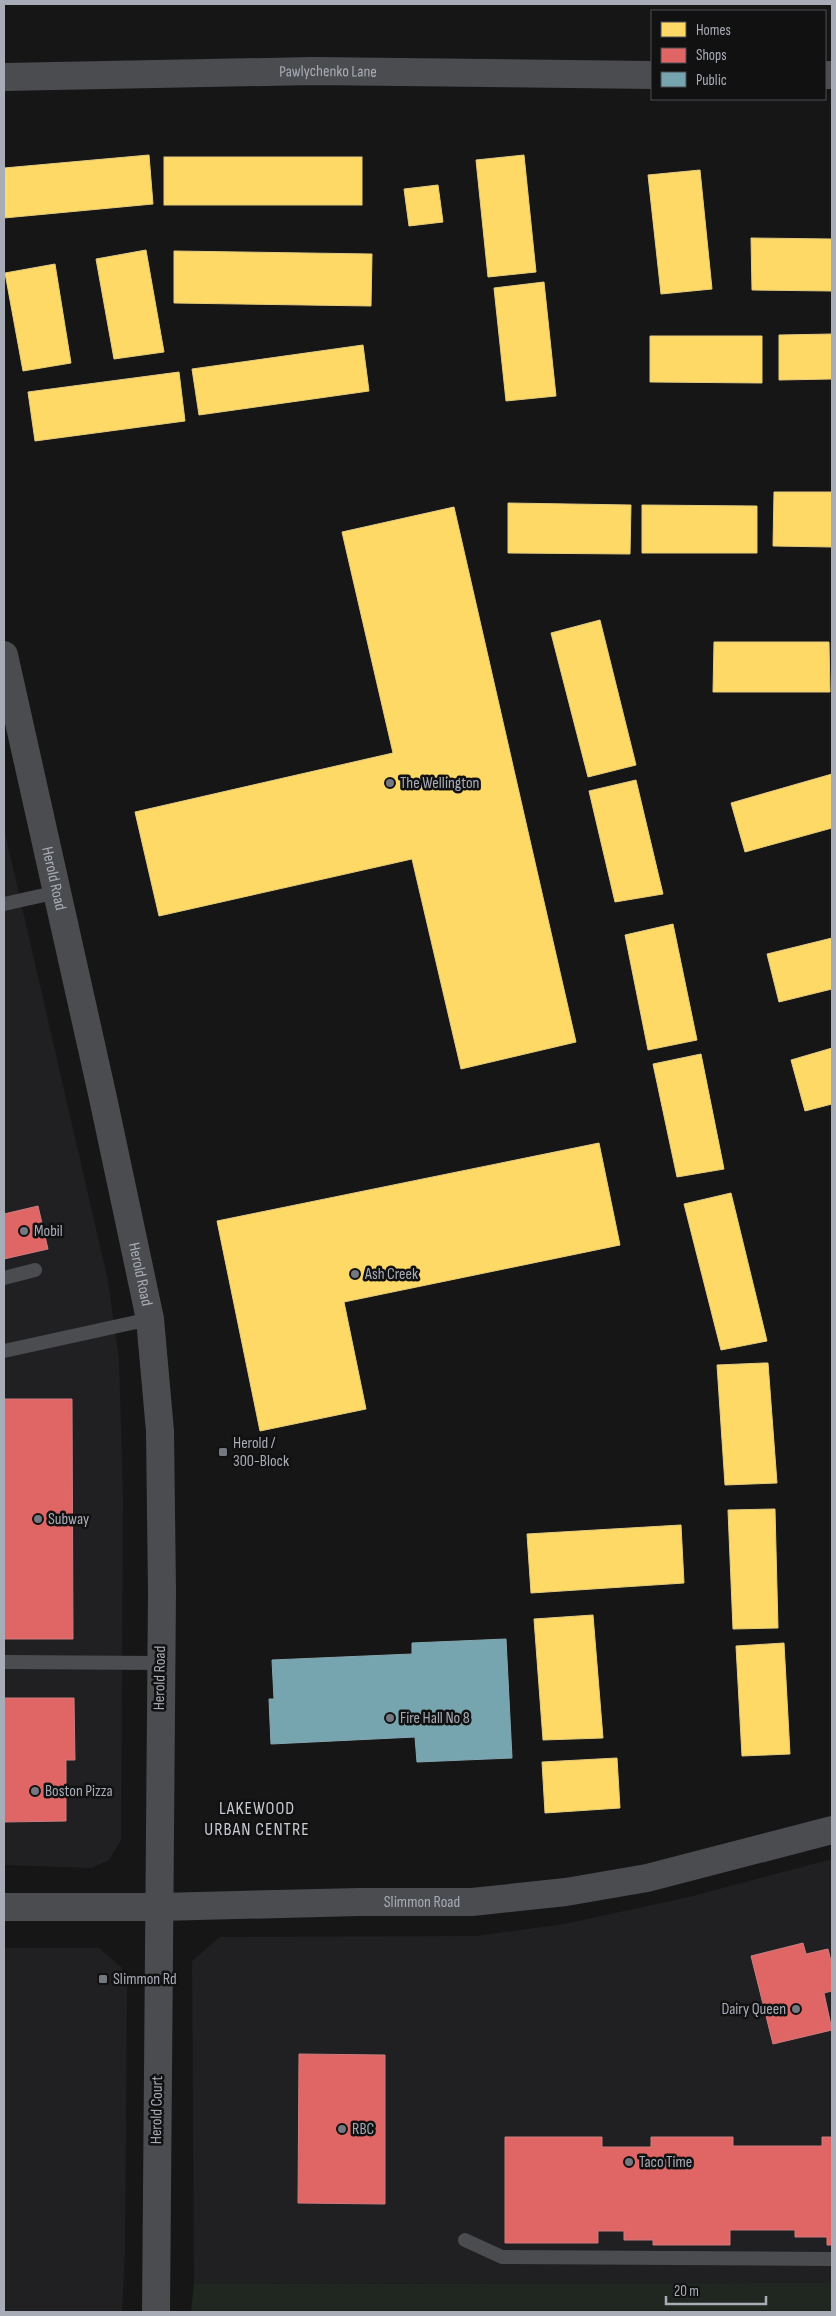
<svg xmlns="http://www.w3.org/2000/svg" width="836" height="2316" viewBox="0 0 836 2316" font-family="'Sofia Sans Condensed',sans-serif">
	<style>
		.built { fill: #202022 }
		.green { fill: #202721 }
		.homes { fill: #ffd966; stroke: #e5cc7e }
		.shops { fill: #e06666; stroke: #cf7b7e }
		.public { fill: #76a5af; stroke: #85a7b1 }
		.lines { fill: none; stroke-linecap: round; stroke-linejoin: round }
		.service { stroke: #4b4c4f; stroke-width: 14 }
		.minor { stroke: #4b4c4f; stroke-width: 28 }
		.tertiary { stroke: #4b4c4f; stroke-width: 28 }
		.poi-dot { fill: #75787f; stroke: #111112; stroke-width: 2 }
		.labels { text-anchor: middle; dominant-baseline: central; stroke-width: 5; stroke-linejoin: round; paint-order: stroke }
		.street-label { font-size: 16px; fill: #a8acb7; stroke: #111112 }
		.poi-label { font-size: 16px; fill: #a8acb7; stroke: #111112; text-anchor: start }
		.neighbourhood-label { font-size: 18px; letter-spacing: 1px; fill: #c9cbd3; stroke: #111112 }
	</style>
	<rect width="100%" height="100%" fill="#161617"/>
	<g class="built">
		<polygon points="4,829 108,1281 119,1359 123,1499 121,1840 109,1860 91,1868 4,1865"/>
		<polygon points="832,1859 832,2283 194,2284 192,1961 220,1937 476,1936 564,1924 689,1897"/>
		<polygon points="4,1948 99,1948 121,1967 127,1981 125,2248 122,2312 4,2312"/>
	</g>
	<polygon class="green" points="832,2283 832,2312 191,2312 194,2284"/>
	<g class="homes">
		<polygon points="149,155 153,204 4,218 4,168"/>
		<polygon points="524,155 536,272 488,277 476,160"/>
		<rect x="164" y="157" width="198" height="48"/>
		<polygon points="700,170 712,289 661,294 648,175"/>
		<polygon points="438,185 443,222 409,226 404,189"/>
		<polygon points="751,238 832,239 832,291 752,290"/>
		<polygon points="146,250 164,352 114,359 96,259"/>
		<polygon points="174,251 372,254 371,306 174,303"/>
		<polygon points="55,264 71,363 23,371 5,273"/>
		<polygon points="544,282 556,396 506,401 494,288"/>
		<polygon points="832,334 832,379 779,380 779,335"/>
		<polygon points="650,336 762,336 762,383 650,382"/>
		<polygon points="363,345 369,391 199,415 192,369"/>
		<polygon points="179,372 185,421 35,441 28,392"/>
		<polygon points="774,492 832,492 832,547 773,546"/>
		<polygon points="508,503 631,505 630,554 508,553"/>
		<polygon points="642,505 757,506 757,553 642,553"/>
		<polygon points="454,507 576,1042 461,1069 412,859 159,916 135,812 393,753 342,532"/>
		<polygon points="600,620 636,765 588,777 551,633"/>
		<polygon points="714,642 829,642 830,692 713,692"/>
		<polygon points="832,774 832,828 745,852 731,803"/>
		<polygon points="636,780 663,894 615,902 589,791"/>
		<polygon points="673,924 697,1040 648,1050 625,935"/>
		<polygon points="832,938 832,989 779,1002 767,954"/>
		<polygon points="832,1048 832,1104 805,1111 791,1060"/>
		<polygon points="701,1054 724,1169 677,1177 653,1064"/>
		<polygon points="599,1143 620,1245 344,1302 366,1409 260,1431 217,1221"/>
		<polygon points="731,1193 767,1341 721,1350 684,1204"/>
		<polygon points="764,1363 768,1363 777,1483 725,1485 717,1365"/>
		<polygon points="775,1509 778,1628 733,1629 728,1510"/>
		<polygon points="681,1525 684,1583 531,1593 527,1534"/>
		<polygon points="593,1615 603,1738 543,1740 534,1619"/>
		<polygon points="784,1643 790,1754 742,1756 736,1646"/>
		<polygon points="617,1758 620,1808 545,1813 542,1762"/>
	</g>
	<g class="shops">
		<polygon points="38,1206 48,1249 4,1259 4,1214"/>
		<polygon points="4,1399 72,1399 73,1639 4,1639"/>
		<polygon points="4,1698 74,1698 75,1760 66,1760 66,1821 4,1822 4,1843"/>
		<polygon points="803,1943 806,1954 828,1949 832,1965 832,1991 824,1993 832,2030 773,2044 751,1956"/>
		<polygon points="299,2054 385,2055 385,2204 298,2203"/>
		<polygon points="505,2137 602,2137 602,2147 651,2147 651,2137 733,2137 733,2146 822,2146 822,2137 832,2137 832,2245 827,2245 827,2237 795,2237 795,2230 730,2230 730,2245 653,2245 653,2240 624,2240 624,2231 598,2231 598,2243 505,2243"/>
	</g>
	<polygon class="public" points="506,1639 512,1758 417,1762 415,1737 271,1744 269,1699 274,1699 272,1660 412,1654 412,1643"/>
	<g class="lines">
		<g class="service">
			<polyline points="4,904 58,892"/>
			<polyline points="4,1278 35,1270"/>
			<polyline points="4,1351 150,1319"/>
			<polyline points="4,1662 160,1663"/>
			<polyline points="465,2240 502,2257 832,2259"/>
		</g>
		<g class="minor">
			<polyline points="825,75 832,75"/>
			<path id="s1" d="M4 77 313 71 652 75"/>
			<path id="s2" d="M4 655 103 1098 150 1319 160 1431 162 1592 156 2312"/>
		</g>
		<path class="tertiary" id="s3" d="M4 1907H159L359 1902H472L566 1892 647 1878 832 1830"/>
	</g>
	<g class="poi-dot">
		<circle cx="390" cy="783" r="5"/>
		<circle cx="24" cy="1231" r="5"/>
		<circle cx="355" cy="1274" r="5"/>
		<rect x="218" y="1447" width="10" height="10" rx="2.5"/>
		<circle cx="38" cy="1519" r="5"/>
		<circle cx="390" cy="1718" r="5"/>
		<circle cx="35" cy="1791" r="5"/>
		<rect x="98" y="1974" width="10" height="10" rx="2.5"/>
		<circle cx="796" cy="2009" r="5"/>
		<circle cx="342" cy="2129" r="5"/>
		<circle cx="629" cy="2162" r="5"/>
	</g>
	<g class="labels">
		<g class="street-label">
			<text stroke="none"><textPath href="#s1" startOffset="324">Pawlychenko Lane</textPath></text>
			<text stroke="none"><textPath href="#s2" startOffset="229">Herold Road</textPath></text>
			<text stroke="none"><textPath href="#s2" startOffset="634">Herold Road</textPath></text>
			<text transform="translate(160 1678) rotate(-89)">Herold Road</text>
			<text stroke="none"><textPath href="#s3" startOffset="418">Slimmon Road</textPath></text>
			<text transform="translate(157 2110) rotate(-89)">Herold Court</text>
		</g>
		<g class="poi-label">
			<text x="400" y="783">The Wellington</text>
			<text x="34" y="1231">Mobil</text>
			<text x="365" y="1274">Ash Creek</text>
			<text x="233" y="1443">Herold /<tspan x="233" dy="18">300-Block</tspan></text>
			<text x="48" y="1519">Subway</text>
			<text x="400" y="1718">Fire Hall No 8</text>
			<text x="45" y="1791">Boston Pizza</text>
			<text x="113" y="1979">Slimmon Rd</text>
			<text x="786" y="2009" text-anchor="end">Dairy Queen</text>
			<text x="352" y="2129">RBC</text>
			<text x="639" y="2162">Taco Time</text>
		</g>
		<g class="neighbourhood-label">
			<text x="257" y="1808">LAKEWOOD<tspan x="257" dy="21">URBAN CENTRE</tspan></text>
		</g>
	</g>
	<rect width="836" height="2316" fill="none" stroke="#a8acb7" stroke-width="10"/>
	<rect x="651" y="10" width="175" height="90" fill="#111112" stroke="#4d4f54"/>
	<rect x="661" y="22" width="25" height="15" fill="#ffd966" stroke="#4d4f54"/>
	<text x="696" y="35" font-size="15" fill="#a8acb7">Homes</text>
	<rect x="661" y="48" width="25" height="15" fill="#e06666" stroke="#4d4f54"/>
	<text x="696" y="60" font-size="15" fill="#a8acb7">Shops</text>
	<rect x="661" y="72" width="25" height="15" fill="#76a5af" stroke="#4d4f54"/>
	<text x="696" y="85" font-size="15" fill="#a8acb7">Public</text>
	<path d="M666 2296v8h100v-8" fill="none" stroke="#a8acb7" stroke-width="2.5"/>
	<text x="674" y="2296" font-size="15" fill="#a8acb7" stroke="#111112" stroke-width="4" paint-order="stroke">20 m</text>
</svg>
